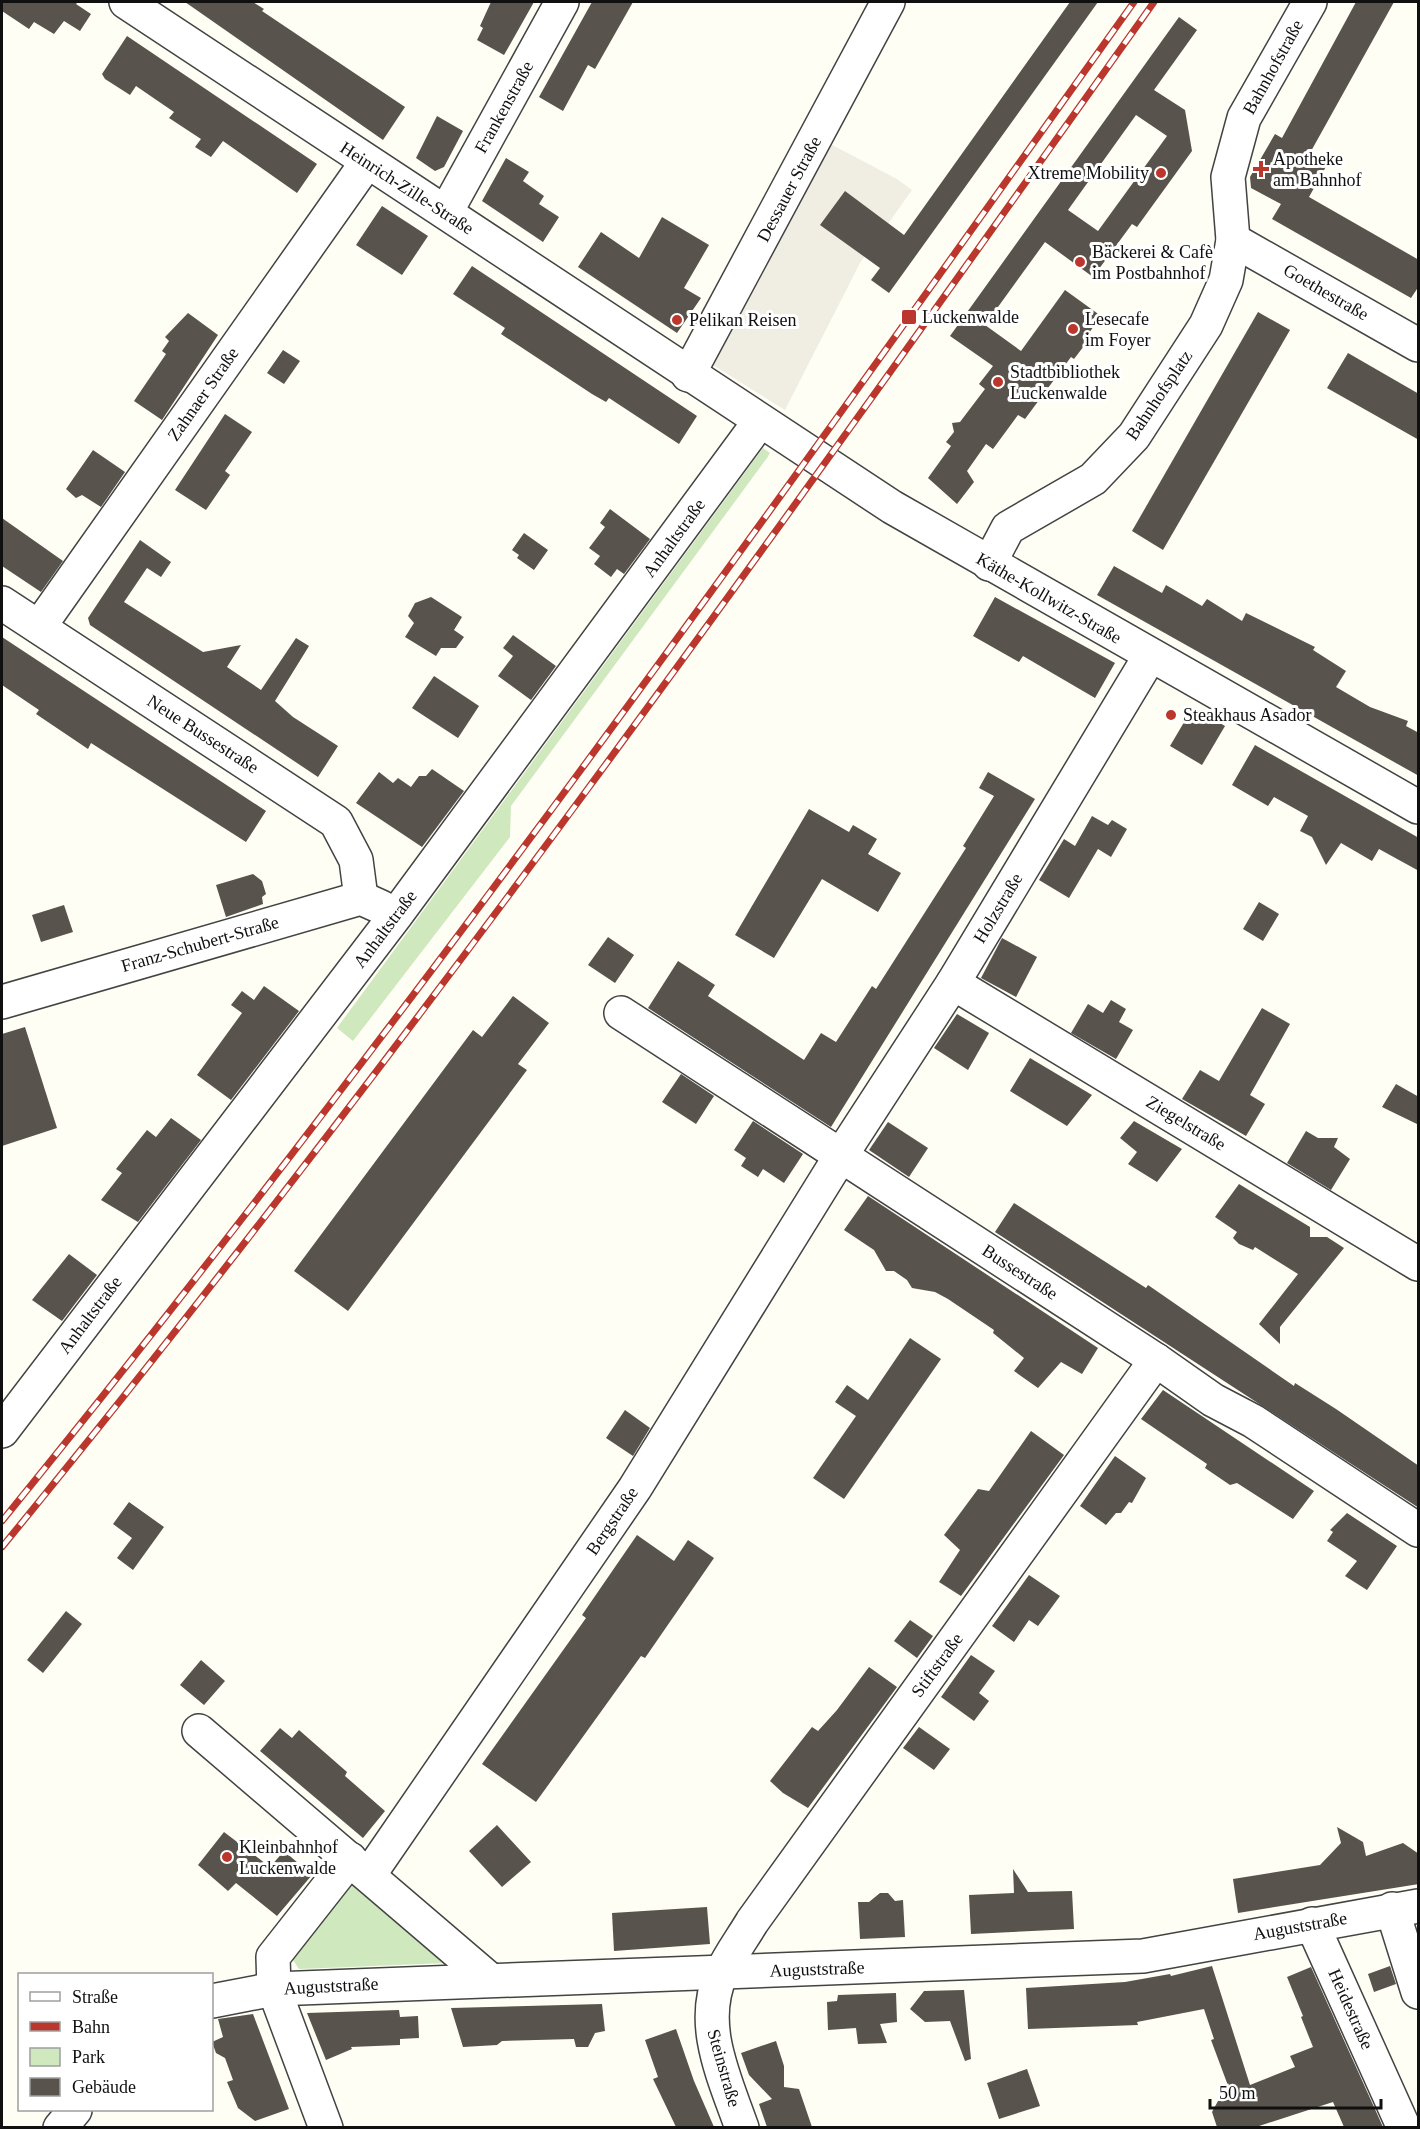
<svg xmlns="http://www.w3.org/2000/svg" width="1420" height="2129" viewBox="0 0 1420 2129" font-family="'Times New Roman',serif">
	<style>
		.green { fill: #cfe8be }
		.plaza { fill: #f0eee2 }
		.building { fill: #58534d; fill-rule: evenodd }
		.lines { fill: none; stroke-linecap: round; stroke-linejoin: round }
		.minor-casing { stroke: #434343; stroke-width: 36 }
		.minor { stroke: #fff; stroke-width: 33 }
		.rail-casing { stroke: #bb372d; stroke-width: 7 }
		.rail { stroke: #fff; stroke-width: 4.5; stroke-dasharray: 14; stroke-linecap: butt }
		.poi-dot { fill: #bb372d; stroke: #fff; stroke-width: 2 }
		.labels { text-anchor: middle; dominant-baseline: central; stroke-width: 6; stroke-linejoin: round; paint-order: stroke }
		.street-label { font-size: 18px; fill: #101010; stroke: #fff }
		.poi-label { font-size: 18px; fill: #101010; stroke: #fff; text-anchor: start }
	</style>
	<rect width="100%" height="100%" fill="#fefef4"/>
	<g class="green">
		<polygon points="763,448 770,453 767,458 511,806 510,837 353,1041 337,1028"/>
		<polygon points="345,1884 353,1884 447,1963 299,1969 293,1960 293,1954"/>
	</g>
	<polygon class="plaza" points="817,137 897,179 912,190 860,263 785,410 700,357"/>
	<g class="building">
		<polygon points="2,2 78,2 76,4 91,14 80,31 64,21 54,34 34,22 29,29 2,11"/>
		<polygon points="185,2 253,2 264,9 262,11 405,107 383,140"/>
		<polygon points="491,2 534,2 504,55 477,40 483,28 480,26"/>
		<polygon points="592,2 633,2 595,69 588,65 563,111 539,97"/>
		<polygon points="1070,2 1098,2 889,293 871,280 880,268 820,225 845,191 904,235"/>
		<polygon points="1356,2 1394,2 1310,153 1328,163 1309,197 1419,260 1419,286 1411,298 1272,219 1281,204 1251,188 1250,177 1275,134 1282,138"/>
		<path d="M1179 17 1197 30 1154 90 1185 110 1192 151 1137 227 1132 224 1093 277 1045 242 985 325 1021 351 1065 290 1101 316 1084 340 1087 342 1074 359 1071 357 1025 419 1018 415 993 449 986 444 967 471 974 482 957 504 928 478 951 446 946 442 954 432 952 423 960 422 985 389 979 384 993 366 950 336ZM1136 115 1167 136 1098 231 1068 210Z"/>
		<polygon points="127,36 317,164 297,193 223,141 211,157 195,147 201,139 169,118 174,112 136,86 130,95 105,79 102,74"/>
		<polygon points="437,116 463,131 444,167 435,171 416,158"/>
		<polygon points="506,158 529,172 523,181 544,196 539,204 559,217 543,242 482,201"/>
		<polygon points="382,206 428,236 402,275 356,245"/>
		<polygon points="662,217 709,245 684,288 701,298 677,333 578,267 601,232 639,258"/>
		<polygon points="472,266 697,416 679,444 609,398 606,402 592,394 501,334 505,328 453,294"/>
		<polygon points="1258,312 1290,330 1163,550 1132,531"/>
		<polygon points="188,313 218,335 162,420 134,401 166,354 162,351 169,341 165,337"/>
		<polygon points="283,350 300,361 284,384 267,373"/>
		<polygon points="1348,353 1419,394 1419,440 1327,388"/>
		<polygon points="225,414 252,432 225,471 230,475 206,510 175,490"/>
		<polygon points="93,450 125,472 101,507 82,495 76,498 66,489"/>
		<polygon points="610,509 650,539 624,574 617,569 611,577 594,564 600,556 589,548 605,527 600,523"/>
		<polygon points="2,518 63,561 41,592 2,566"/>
		<polygon points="524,533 548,550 534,570 517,558 519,555 512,550"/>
		<polygon points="140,540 171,562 161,577 147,568 124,602 203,652 241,645 227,667 261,690 296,638 309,646 275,701 293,717 338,746 318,777 90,625 88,618"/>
		<polygon points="1114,566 1162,593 1166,585 1202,606 1207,599 1242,621 1246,613 1315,647 1313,650 1346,671 1336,687 1370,707 1408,721 1406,726 1419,733 1419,776 1097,595"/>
		<polygon points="431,597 462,617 454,630 464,637 456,648 441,648 436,656 405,637 414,623 408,616 415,603"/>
		<polygon points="995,597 1115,663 1095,698 1023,656 1019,662 973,636"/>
		<polygon points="513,635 556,666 531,700 498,676 513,656 503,648"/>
		<polygon points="2,637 266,811 246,842 91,743 88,749 36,714 39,710 2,685"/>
		<polygon points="434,676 479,706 458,738 412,708"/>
		<polygon points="1193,707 1225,726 1202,765 1170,746"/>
		<polygon points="1255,745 1419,838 1419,871 1379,849 1372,861 1341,843 1326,865 1312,837 1300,831 1308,816 1274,797 1268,806 1232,785"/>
		<polygon points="432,769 464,791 422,847 356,803 379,772 393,783 398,778 411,787 419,776 426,776"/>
		<polygon points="988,772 1035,799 831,1127 648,1008 678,961 715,985 708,996 804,1060 821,1033 836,1042 872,986 876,989 966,848 963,846 994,796 979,788"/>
		<polygon points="809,809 849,832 853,825 877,839 868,854 901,873 878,912 822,879 774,958 735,935"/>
		<polygon points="1092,816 1108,825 1112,820 1127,829 1111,857 1098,849 1069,898 1039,880 1064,839 1075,846"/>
		<polygon points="253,874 262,881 266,894 262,897 263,904 226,917 216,885"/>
		<polygon points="1259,902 1279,914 1263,941 1243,929"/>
		<polygon points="64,905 73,932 41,942 32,915"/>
		<polygon points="608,937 634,955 615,983 588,965"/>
		<polygon points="1002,938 1037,957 1016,997 981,978"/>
		<polygon points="264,986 299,1011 231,1100 197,1075 242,1013 231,1005 242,991 254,1000"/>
		<polygon points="513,996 549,1023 518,1064 527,1070 348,1311 294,1271 473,1030 482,1037"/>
		<polygon points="1111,1000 1126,1009 1119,1022 1133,1030 1116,1059 1071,1033 1088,1004 1103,1013"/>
		<polygon points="1262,1008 1290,1024 1250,1095 1265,1104 1246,1136 1182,1099 1200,1070 1219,1081"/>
		<polygon points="957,1014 989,1033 968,1070 934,1048"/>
		<polygon points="25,1027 57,1128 2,1146 2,1034"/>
		<polygon points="1030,1058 1092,1095 1067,1126 1010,1091"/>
		<polygon points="681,1074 714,1096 696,1124 662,1102"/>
		<polygon points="1396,1084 1419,1097 1419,1125 1382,1107"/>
		<polygon points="171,1118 201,1140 138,1222 101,1200 122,1173 116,1169 147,1130 156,1137"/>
		<polygon points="753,1121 803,1154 784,1183 763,1169 758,1177 741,1166 746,1158 734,1150"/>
		<polygon points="1134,1121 1182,1149 1157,1182 1128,1164 1137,1152 1120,1138"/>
		<polygon points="888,1122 928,1148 909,1177 869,1150"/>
		<polygon points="1306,1131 1318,1138 1338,1138 1334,1147 1350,1159 1331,1190 1287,1163"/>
		<polygon points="1239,1184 1310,1227 1310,1237 1327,1237 1344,1248 1280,1327 1280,1344 1259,1324 1298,1274 1255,1247 1253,1250 1239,1244 1233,1238 1237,1232 1215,1217"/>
		<polygon points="868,1196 1098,1348 1082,1374 1061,1362 1038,1388 1014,1371 1024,1358 993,1333 994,1330 948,1299 935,1292 912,1288 907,1280 894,1271 886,1271 874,1250 844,1230"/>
		<polygon points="1014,1203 1146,1288 1148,1285 1294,1386 1295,1383 1336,1409 1419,1466 1419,1508 995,1232"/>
		<polygon points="69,1254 97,1275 62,1321 32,1300"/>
		<polygon points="910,1338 941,1359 844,1499 813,1478 856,1416 835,1402 847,1385 868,1400"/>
		<polygon points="1163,1390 1314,1491 1293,1519 1237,1483 1230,1485 1205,1468 1207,1464 1141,1419"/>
		<polygon points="625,1410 650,1428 633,1456 606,1438"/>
		<polygon points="1031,1431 1064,1455 961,1596 939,1582 960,1550 944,1535 978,1489 989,1491"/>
		<polygon points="1115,1456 1146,1478 1132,1503 1129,1502 1121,1513 1116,1513 1106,1525 1080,1506"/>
		<polygon points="129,1502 164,1527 133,1570 117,1558 132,1538 113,1524"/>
		<polygon points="1347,1513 1397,1546 1367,1590 1345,1576 1357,1561 1327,1541 1333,1532 1330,1530"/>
		<polygon points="637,1535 674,1561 688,1540 714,1558 645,1658 641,1656 536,1802 482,1764 586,1618 582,1615"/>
		<polygon points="1029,1575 1060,1596 1038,1626 1029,1620 1014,1642 992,1626"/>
		<polygon points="66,1611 82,1624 43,1673 27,1660"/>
		<polygon points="910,1620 933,1636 917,1658 894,1641"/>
		<polygon points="971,1655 995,1671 979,1693 989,1701 974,1721 941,1697"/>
		<polygon points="201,1660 225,1681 204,1705 180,1685"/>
		<polygon points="869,1667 897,1687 808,1808 783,1793 770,1781 812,1727 818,1731 837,1710"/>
		<polygon points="919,1727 950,1749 934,1770 903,1748"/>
		<polygon points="280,1728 292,1738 299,1730 347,1772 345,1776 385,1811 363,1838 260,1751"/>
		<polygon points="497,1825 531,1862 502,1887 469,1851"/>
		<polygon points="1337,1827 1363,1842 1366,1856 1403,1843 1419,1854 1419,1884 1238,1913 1233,1879 1320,1865 1341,1843"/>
		<polygon points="224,1832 270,1867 284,1851 312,1875 277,1916 236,1883 228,1891 198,1865"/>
		<polygon points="1013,1869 1028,1892 1072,1891 1074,1929 971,1934 969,1895 1014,1893"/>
		<polygon points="880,1893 888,1893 895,1901 903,1900 905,1937 860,1939 858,1902 869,1902"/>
		<polygon points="707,1907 710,1944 614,1951 612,1913"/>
		<polygon points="1212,1966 1250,2085 1295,2067 1290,2056 1313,2047 1301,2017 1303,2016 1287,1977 1311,1967 1383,2127 1344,2127 1333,2102 1256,2127 1217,2127 1212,2112 1218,2101 1233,2099 1211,2040 1214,2039 1204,2009 1137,2022 1138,2025 1028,2029 1026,1988 1125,1982 1170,1974 1171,1976"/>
		<polygon points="1390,1966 1396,1984 1374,1992 1368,1974"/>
		<polygon points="964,1990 971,2059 965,2061 950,2021 925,2022 910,2009 924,1991"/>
		<polygon points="896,1993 897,2022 880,2024 887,2043 858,2044 856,2028 828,2030 827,2002 837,2001 838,1995"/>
		<polygon points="602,2004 605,2031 595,2033 588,2047 576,2047 574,2039 502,2041 497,2045 463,2047 451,2008"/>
		<polygon points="399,2010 400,2017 418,2016 419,2038 400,2039 400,2045 351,2047 352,2049 326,2060 307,2013"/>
		<polygon points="253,2014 289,2109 255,2121 238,2108 227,2082 233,2080 225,2058 216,2053 212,2042 223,2037 218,2019"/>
		<polygon points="676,2029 694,2081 714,2127 676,2127 653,2079 658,2077 645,2040"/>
		<polygon points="776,2041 784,2066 784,2087 799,2089 812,2127 767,2127 759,2104 772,2099 749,2075 741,2053"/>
		<polygon points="1027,2069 1040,2106 999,2119 987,2083"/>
	</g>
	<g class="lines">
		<defs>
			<g id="minor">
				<polyline points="126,2 892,507 1418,807"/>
				<polyline points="446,212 562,2"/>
				<polyline points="1233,240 1418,345"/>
				<polyline points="688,375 888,2"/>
				<polyline points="989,564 1008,528 1093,479 1134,436 1206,325 1226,280 1233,240 1228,177 1244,118 1310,2"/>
				<polyline points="2,603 336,822 356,860 361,898"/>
				<polyline points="39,627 367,162"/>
				<polyline points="953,983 1418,1264"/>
				<polyline points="2,1002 361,898 381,907"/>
				<polyline points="621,1013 1156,1360 1213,1400 1253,1421 1418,1530"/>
				<polyline points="2,1431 396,915 760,421"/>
				<polyline points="199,1731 489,1979"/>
				<polyline points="369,1875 635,1488 840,1157 953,983 1150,656"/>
				<polyline points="1392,1909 1418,1992"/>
				<polyline points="1312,1924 1404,2128"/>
				<polyline points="212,2001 274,1989 1143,1956 1418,1906"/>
				<polyline points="60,2128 75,2110"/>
				<polyline points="326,2128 274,1989 273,1957 350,1859"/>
				<path d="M742 2128C725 2079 698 2025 721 1974 729 1956 742 1939 752 1922L1156 1360"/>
			</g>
		</defs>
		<use href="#minor" class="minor-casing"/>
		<use href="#minor" class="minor"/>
		<defs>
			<g id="rail">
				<path d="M2 1521C401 1031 768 516 1134 2"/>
				<path d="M2 1547C409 1050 782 525 1154 2"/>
			</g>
		</defs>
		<use href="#rail" class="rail-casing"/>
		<use href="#rail" class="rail"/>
	</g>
	<g class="poi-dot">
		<path d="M1258 160h6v6h6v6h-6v6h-6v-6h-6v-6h6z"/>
		<circle cx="1161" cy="173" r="6"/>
		<circle cx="1080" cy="262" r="6"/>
		<rect x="901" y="309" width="16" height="16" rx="3"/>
		<circle cx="677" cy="320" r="6"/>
		<circle cx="1073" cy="329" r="6"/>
		<circle cx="998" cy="382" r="6"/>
		<circle cx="1171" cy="715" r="6"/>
		<circle cx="227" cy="1857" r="6"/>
	</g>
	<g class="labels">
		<g class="street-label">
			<text transform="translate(1273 67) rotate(-61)">Bahnhofstraße</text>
			<text transform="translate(504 107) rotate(-61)">Frankenstraße</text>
			<text transform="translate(407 188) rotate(33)">Heinrich-Zille-Straße</text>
			<text transform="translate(789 189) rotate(-62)">Dessauer Straße</text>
			<text transform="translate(1326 292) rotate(30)">Goethestraße</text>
			<text transform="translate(203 394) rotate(-55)">Zahnaer Straße</text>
			<text transform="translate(1159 395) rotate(-56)">Bahnhofsplatz</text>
			<text transform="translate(674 538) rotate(-54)">Anhaltstraße</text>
			<text transform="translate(1049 598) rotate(30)">Käthe-Kollwitz-Straße</text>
			<text transform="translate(203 734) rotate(33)">Neue Bussestraße</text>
			<text transform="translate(998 908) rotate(-59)">Holzstraße</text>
			<text transform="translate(385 929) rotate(-53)">Anhaltstraße</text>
			<text transform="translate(200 944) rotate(-16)">Franz-Schubert-Straße</text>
			<text transform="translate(1186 1123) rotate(31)">Ziegelstraße</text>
			<text transform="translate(1020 1272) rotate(33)">Bussestraße</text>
			<text transform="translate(90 1315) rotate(-53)">Anhaltstraße</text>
			<text transform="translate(612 1521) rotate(-56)">Bergstraße</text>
			<text transform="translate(937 1665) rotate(-54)">Stiftstraße</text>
			<text transform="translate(1300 1926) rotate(-10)">Auguststraße</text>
			<text transform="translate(817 1969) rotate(-2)">Auguststraße</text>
			<text transform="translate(331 1986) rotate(-3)">Auguststraße</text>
			<text transform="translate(1351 2009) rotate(66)">Heidestraße</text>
			<text transform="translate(724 2068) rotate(74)">Steinstraße</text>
		</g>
		<g class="poi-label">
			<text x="1273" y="159">Apotheke<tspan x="1273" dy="21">am Bahnhof</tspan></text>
			<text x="1149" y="173" text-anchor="end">Xtreme Mobility</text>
			<text x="1092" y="252">Bäckerei &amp; Cafè<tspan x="1092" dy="21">im Postbahnhof</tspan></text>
			<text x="922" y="317">Luckenwalde</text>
			<text x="1085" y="319">Lesecafe<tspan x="1085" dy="21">im Foyer</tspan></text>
			<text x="689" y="320">Pelikan Reisen</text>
			<text x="1010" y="372">Stadtbibliothek<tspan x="1010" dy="21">Luckenwalde</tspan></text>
			<text x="1183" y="715">Steakhaus Asador</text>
			<text x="239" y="1847">Kleinbahnhof<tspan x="239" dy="21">Luckenwalde</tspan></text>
		</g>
	</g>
	<rect width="1420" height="2129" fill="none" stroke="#101010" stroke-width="6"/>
	<rect x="18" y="1973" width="195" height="138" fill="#ffffff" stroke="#9f9f9f" stroke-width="1.5"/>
	<rect x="30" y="1992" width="30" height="9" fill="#ffffff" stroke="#9f9f9f" stroke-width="1.5"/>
	<text x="72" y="2003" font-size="18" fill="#101010">Straße</text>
	<rect x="30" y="2022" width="30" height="9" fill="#bb372d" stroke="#9f9f9f" stroke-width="1.5"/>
	<text x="72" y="2033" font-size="18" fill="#101010">Bahn</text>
	<rect x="30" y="2048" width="30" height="18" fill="#cfe8be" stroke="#9f9f9f" stroke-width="1.5"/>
	<text x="72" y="2063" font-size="18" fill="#101010">Park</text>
	<rect x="30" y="2078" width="30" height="18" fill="#58534d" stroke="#9f9f9f" stroke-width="1.5"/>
	<text x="72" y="2093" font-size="18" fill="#101010">Gebäude</text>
	<path d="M1210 2099v9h171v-9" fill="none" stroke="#101010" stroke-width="3"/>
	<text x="1219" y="2099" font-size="18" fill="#101010" stroke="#ffffff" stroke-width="4.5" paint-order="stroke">50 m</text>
</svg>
